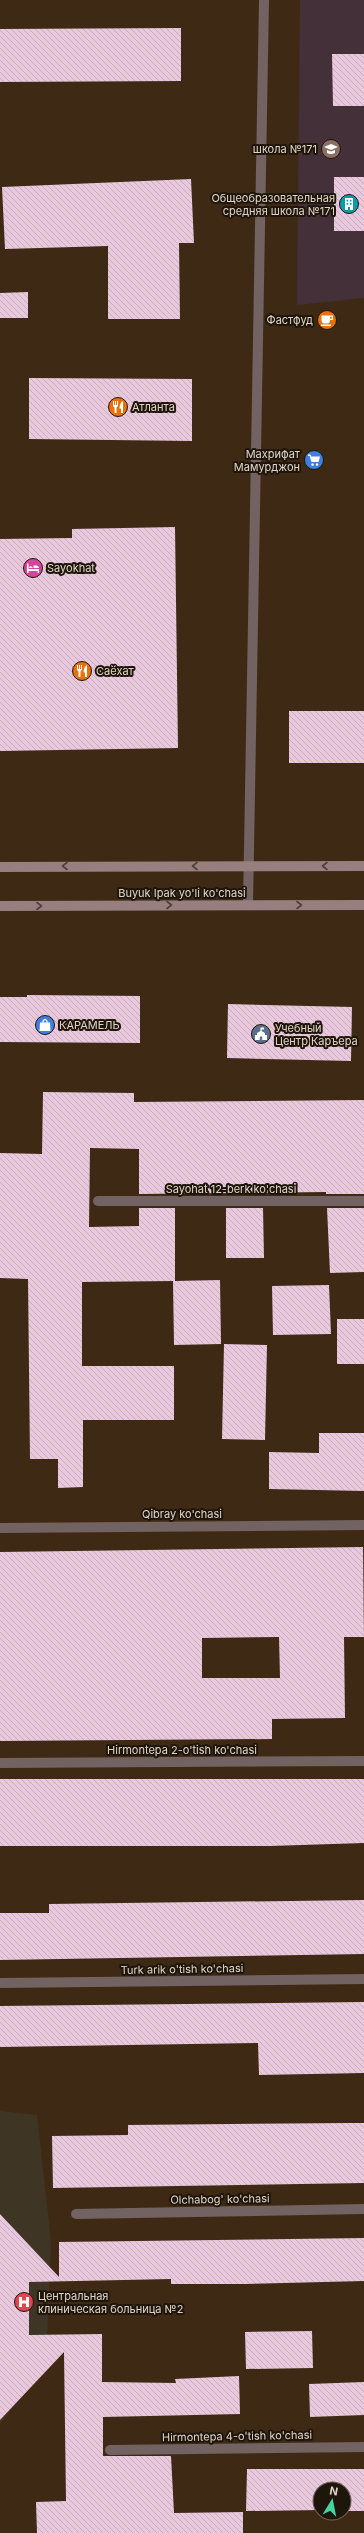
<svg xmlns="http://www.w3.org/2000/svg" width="364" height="2533" viewBox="0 0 364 2533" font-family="Inter,sans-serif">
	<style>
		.education { fill: #433038 }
		.medical { fill: #3e3524 }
		.building { fill: url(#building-back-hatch); fill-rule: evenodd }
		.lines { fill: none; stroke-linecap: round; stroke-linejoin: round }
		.minor { stroke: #726262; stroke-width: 10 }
		.secondary { stroke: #987f7f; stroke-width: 10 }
		.oneway { stroke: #4f3f39 }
		.labels { text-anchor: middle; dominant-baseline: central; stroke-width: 4; stroke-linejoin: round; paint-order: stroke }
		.poi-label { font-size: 11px; fill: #e0d3c6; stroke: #1e150b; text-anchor: start }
		.street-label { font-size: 11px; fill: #e0d3c6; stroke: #1e150b }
	</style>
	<defs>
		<pattern id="building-back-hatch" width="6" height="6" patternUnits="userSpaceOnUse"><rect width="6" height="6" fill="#e9c8de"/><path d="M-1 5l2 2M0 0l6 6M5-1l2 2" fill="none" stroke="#c8adbd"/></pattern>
	</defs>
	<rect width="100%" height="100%" fill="#3e2a14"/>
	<polygon class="education" points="300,0 364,0 364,298 297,305"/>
	<polygon class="medical" points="0,2111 37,2115 51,2241 46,2363 0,2424"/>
	<g class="building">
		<polygon points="181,28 181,81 0,82 0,29"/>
		<polygon points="332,54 364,54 364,106 333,106"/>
		<rect x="334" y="177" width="30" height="54"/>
		<polygon points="191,179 194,243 179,243 180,319 108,319 108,246 5,249 2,187"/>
		<polygon points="28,292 28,318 0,318 0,293"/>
		<polygon points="29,378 192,379 192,441 29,439"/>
		<polygon points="175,527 178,748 0,751 0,539 72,538 72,529"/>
		<rect x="289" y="711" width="75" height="52"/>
		<polygon points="27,995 140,996 140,1043 0,1042 0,997 27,997"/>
		<polygon points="228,1004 352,1007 351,1061 227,1058"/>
		<polygon points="43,1092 134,1093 134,1102 364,1100 364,1194 326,1194 326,1192 139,1194 139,1149 90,1148 89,1227 139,1226 139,1208 175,1208 175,1281 220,1280 221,1344 174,1345 173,1281 82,1282 82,1366 174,1366 174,1420 83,1420 83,1487 58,1488 58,1459 30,1459 28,1279 0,1278 0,1153 42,1154"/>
		<polygon points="226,1208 263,1208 264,1258 226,1258"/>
		<polygon points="327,1208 364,1208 364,1272 330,1273"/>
		<polygon points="329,1285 331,1334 273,1335 272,1286"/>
		<rect x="337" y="1319" width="27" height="45"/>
		<polygon points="224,1344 267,1345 265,1440 222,1439"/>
		<polygon points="319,1433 364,1433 364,1491 269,1489 269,1452 319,1453"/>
		<path d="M363 1547 364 1637H344L345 1718 272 1719V1739L0 1741V1552ZM279 1637 280 1678H202V1638Z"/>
		<polygon points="0,1779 364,1779 364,1843 270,1846 0,1846"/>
		<polygon points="364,1900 364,1954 0,1960 0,1913 49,1913 49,1904"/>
		<polygon points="364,2002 364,2073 259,2075 258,2043 0,2047 0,2006"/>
		<polygon points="350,2123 364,2123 364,2183 53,2188 52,2136 128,2135 128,2125"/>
		<polygon points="0,2214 59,2277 59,2242 364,2238 364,2281 244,2284 171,2284 171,2279 29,2282 29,2335 102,2334 102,2382 176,2383 175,2379 239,2376 240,2414 103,2417 103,2456 171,2456 174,2513 243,2512 243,2533 37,2533 36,2502 66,2501 64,2352 0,2420"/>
		<polygon points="312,2331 313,2368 246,2369 245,2332"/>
		<polygon points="364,2382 364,2415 310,2417 309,2384"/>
		<polygon points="247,2469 364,2469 364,2511 344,2511 344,2489 320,2489 320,2510 246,2511"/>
	</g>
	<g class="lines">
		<g class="minor">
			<polyline points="248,905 264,0"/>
			<polyline points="98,1201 364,1201"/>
			<polyline points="0,1528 364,1525"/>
			<polyline points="0,1763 364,1761"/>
			<polyline points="0,1983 364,1979"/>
			<polyline points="76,2214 364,2209"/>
			<polyline points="110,2450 364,2447"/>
		</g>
		<g class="secondary">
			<polyline points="0,867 364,866"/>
			<polyline points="0,906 364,905"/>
		</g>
	</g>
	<defs><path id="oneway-chevron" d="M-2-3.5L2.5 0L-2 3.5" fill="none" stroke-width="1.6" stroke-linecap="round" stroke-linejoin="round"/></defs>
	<g class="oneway">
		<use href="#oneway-chevron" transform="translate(65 866) rotate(180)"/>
		<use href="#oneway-chevron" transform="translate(195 866) rotate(-180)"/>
		<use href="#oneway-chevron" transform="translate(325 866) rotate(180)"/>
		<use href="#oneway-chevron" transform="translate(169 905)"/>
		<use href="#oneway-chevron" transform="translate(299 905)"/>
		<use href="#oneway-chevron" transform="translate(39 906)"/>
	</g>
	<defs>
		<symbol id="school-disc" viewBox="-11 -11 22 22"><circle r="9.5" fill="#8d6e63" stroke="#1e150b"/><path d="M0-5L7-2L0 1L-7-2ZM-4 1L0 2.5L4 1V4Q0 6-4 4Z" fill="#fff"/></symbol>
		<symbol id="building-disc" viewBox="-11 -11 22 22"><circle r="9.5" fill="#0f9aa8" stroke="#1e150b"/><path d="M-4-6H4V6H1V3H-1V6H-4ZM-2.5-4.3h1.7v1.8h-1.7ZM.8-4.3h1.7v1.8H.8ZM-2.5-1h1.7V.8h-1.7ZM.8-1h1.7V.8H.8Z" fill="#fff"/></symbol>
		<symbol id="cafe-disc" viewBox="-11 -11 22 22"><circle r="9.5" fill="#e8710a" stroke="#1e150b"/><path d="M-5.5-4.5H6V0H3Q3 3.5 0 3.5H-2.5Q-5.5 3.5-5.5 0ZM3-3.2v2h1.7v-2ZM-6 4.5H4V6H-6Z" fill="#fff"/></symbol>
		<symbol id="restaurant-disc" viewBox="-11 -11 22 22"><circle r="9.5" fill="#e8710a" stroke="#1e150b"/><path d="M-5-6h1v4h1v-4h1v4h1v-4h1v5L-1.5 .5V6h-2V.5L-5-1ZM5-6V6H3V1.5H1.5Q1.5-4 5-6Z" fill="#fff"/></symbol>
		<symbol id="supermarket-disc" viewBox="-11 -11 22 22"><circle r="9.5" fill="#3f7fe0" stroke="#1e150b"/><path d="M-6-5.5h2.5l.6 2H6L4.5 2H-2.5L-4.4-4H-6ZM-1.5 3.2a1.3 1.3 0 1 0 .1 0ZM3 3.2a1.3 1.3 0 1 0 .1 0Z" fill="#fff"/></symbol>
		<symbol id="hotel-disc" viewBox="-11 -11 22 22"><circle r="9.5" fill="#d1479c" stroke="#1e150b"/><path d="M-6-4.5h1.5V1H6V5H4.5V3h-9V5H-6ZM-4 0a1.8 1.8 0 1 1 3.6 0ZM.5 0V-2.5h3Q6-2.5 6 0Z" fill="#fff"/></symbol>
		<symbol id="shop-disc" viewBox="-11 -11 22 22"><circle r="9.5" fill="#3f7fe0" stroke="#1e150b"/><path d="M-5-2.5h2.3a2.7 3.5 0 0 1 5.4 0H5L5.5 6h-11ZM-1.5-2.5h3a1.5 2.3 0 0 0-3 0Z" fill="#fff"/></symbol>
		<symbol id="civic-disc" viewBox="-11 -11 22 22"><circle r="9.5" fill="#5c6f8a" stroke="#1e150b"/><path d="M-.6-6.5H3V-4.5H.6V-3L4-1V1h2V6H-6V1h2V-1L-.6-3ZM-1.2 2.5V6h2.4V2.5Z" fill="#fff"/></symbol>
		<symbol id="hospital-disc" viewBox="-11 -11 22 22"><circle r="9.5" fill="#e0444e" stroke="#1e150b"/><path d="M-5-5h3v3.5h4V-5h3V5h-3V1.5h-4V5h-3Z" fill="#fff"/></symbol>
	</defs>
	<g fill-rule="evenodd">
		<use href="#school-disc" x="320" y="138" width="22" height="22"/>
		<use href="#building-disc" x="338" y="193" width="22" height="22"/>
		<use href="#cafe-disc" x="316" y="309" width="22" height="22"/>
		<use href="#restaurant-disc" x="107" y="396" width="22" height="22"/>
		<use href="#supermarket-disc" x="303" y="449" width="22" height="22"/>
		<use href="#hotel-disc" x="22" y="557" width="22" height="22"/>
		<use href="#restaurant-disc" x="71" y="660" width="22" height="22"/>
		<use href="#shop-disc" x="34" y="1014" width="22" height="22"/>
		<use href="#civic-disc" x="250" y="1023" width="22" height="22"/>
		<use href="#hospital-disc" x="13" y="2291" width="22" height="22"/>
	</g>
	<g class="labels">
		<g class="poi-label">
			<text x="317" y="149" text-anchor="end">школа №171</text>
			<text x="335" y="198" text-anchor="end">Общеобразовательная<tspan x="335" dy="13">средняя школа №171</tspan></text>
			<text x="313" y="320" text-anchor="end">Фастфуд</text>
			<text x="132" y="407">Атланта</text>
			<text x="300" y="454" text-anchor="end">Махрифат<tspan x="300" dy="13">Мамурджон</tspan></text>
			<text x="47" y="568">Sayokhat</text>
			<text x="96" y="671">Саёхат</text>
			<text x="59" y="1025">КАРАМЕЛЬ</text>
			<text x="275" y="1028">Учебный<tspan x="275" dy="13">Центр Каръера</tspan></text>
			<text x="38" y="2296">Центральная<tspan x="38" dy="13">клиническая больница №2</tspan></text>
		</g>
		<g class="street-label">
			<text x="182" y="893">Buyuk Ipak yo'li ko'chasi</text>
			<text x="231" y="1189">Sayohat 12-berk ko'chasi</text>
			<text x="182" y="1514">Qibray ko'chasi</text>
			<text x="182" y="1750">Hirmontepa 2-o'tish ko'chasi</text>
			<text transform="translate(182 1969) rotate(-1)">Turk arik o'tish ko'chasi</text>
			<text transform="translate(220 2199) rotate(-1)">Olchabog' ko'chasi</text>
			<text transform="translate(237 2436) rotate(-1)">Hirmontepa 4-o'tish ko'chasi</text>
		</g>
	</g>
	<g transform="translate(332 2501) rotate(10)"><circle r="19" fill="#1e150b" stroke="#6c6156"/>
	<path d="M0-3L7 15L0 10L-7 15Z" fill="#43d4a0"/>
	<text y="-6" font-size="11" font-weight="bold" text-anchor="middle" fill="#e0d3c6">N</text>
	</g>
</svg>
